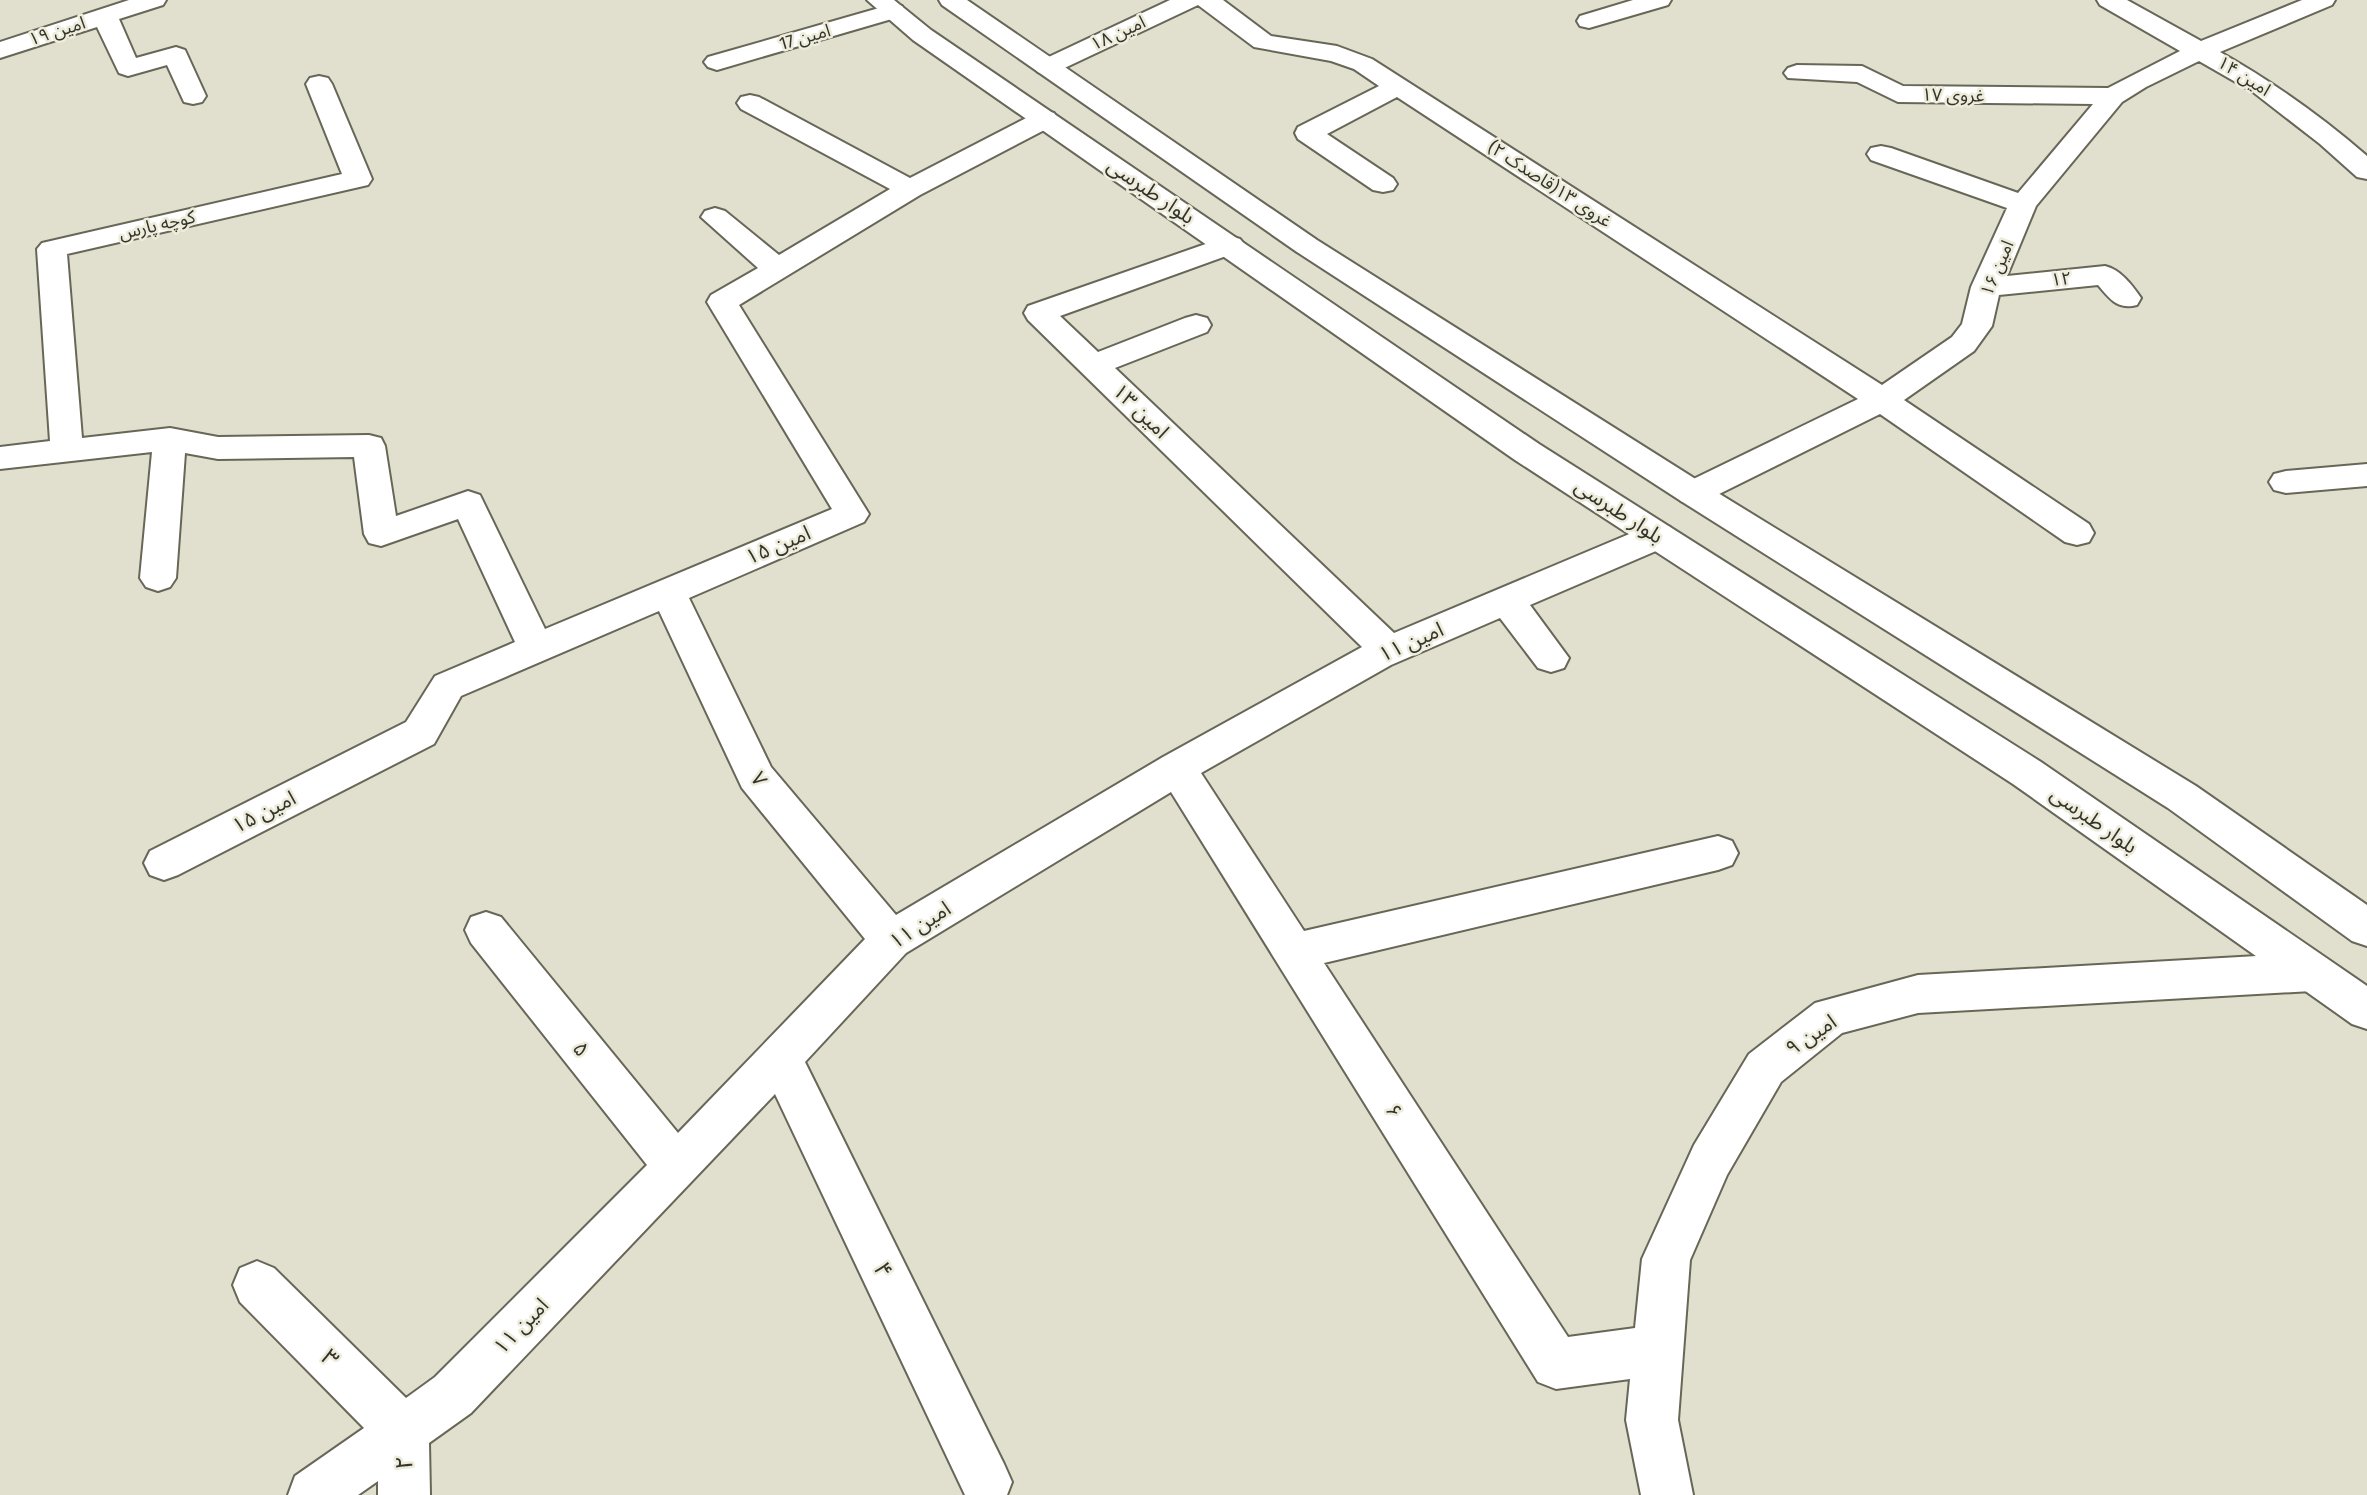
<svg xmlns="http://www.w3.org/2000/svg" width="2367" height="1495" viewBox="0 0 2367 1495" font-family="'Fira Sans Condensed','Noto Sans Arabic',sans-serif">
	<style>
		.lines { fill: none; stroke-linecap: round; stroke-linejoin: round }
		.minor-casing { stroke: #686657; stroke-width: 4 }
		.major-casing { stroke: #686657; stroke-width: 4 }
		.minor { fill: #fff; fill-rule: evenodd }
		.major { fill: #fff; fill-rule: evenodd }
		.labels { text-anchor: middle; dominant-baseline: central; stroke-width: 5; stroke-linejoin: round; paint-order: stroke }
		.far-street-label { font-size: 18px; fill: #34342d; stroke: #eeecdb }
		.street-label { font-size: 21px; fill: #34342d; stroke: #eeecdb }
		.near-street-label { font-size: 24px; fill: #34342d; stroke: #eeecdb }
	</style>
	<rect width="100%" height="100%" fill="#e1dfce"/>
	<g class="lines">
		<defs>
			<g id="minor">
				<polygon points="129,0 166,0 163,5 119,19 136,58 176,47 185,50 206,96 202,102 193,104 184,102 167,65 128,76 119,73 97,27 0,58 0,42"/>
				<path d="M1170 0H1223L1271 36 1337 46 1372 59 1882 385 1952 337 1962 324 1971 287 2007 208 1871 160 1867 154 1871 148 1881 146 1891 148 2018 193 2093 104 1898 102 1857 82 1788 78 1784 73 1788 68 1797 65 1862 66 1903 86 2108 88 2180 51 2100 5 2097 0H2127L2201 41 2302 0H2335L2332 5 2220 52C2273 82 2321 116 2367 156V179L2357 177 2320 144 2253 92 2199 61 2146 87 2122 102 2036 206 2007 276 2105 266C2121 270 2132 285 2141 298L2137 305C2117 310 2110 299 2098 285L1999 295 1992 326 1974 351 1904 400 2089 524 2094 533 2089 542 2077 545 2065 542 1880 414 1705 501 1693 505 1681 501 1676 493 1681 485 1858 399 1397 97 1327 134 1393 178 1397 184 1393 190 1383 192 1373 190 1298 139 1295 133 1298 127 1379 86 1354 69 1331 61 1254 47 1198 5 1056 72 1047 75 1038 72 1034 67 1038 62Z"/>
				<polygon points="1633,0 1671,0 1668,5 1589,28 1580,26 1577,21 1580,16"/>
				<polygon points="893,4 902,6 905,11 902,16 717,70 708,67 704,62 708,57"/>
				<polygon points="319,76 328,78 332,84 372,179 368,185 67,254 82,438 170,428 218,437 369,435 381,438 385,446 396,516 468,491 480,495 545,629 832,509 707,302 711,295 758,268 701,217 705,211 715,208 725,211 779,255 890,189 741,109 737,103 741,97 750,95 759,97 910,178 1036,113 1045,111 1054,113 1058,119 1054,125 920,195 739,305 869,514 864,522 689,598 771,767 896,915 1163,757 1362,647 1028,320 1024,313 1028,306 1220,239 1230,236 1240,239 1245,245 1240,251 1060,316 1098,352 1185,318 1196,315 1207,318 1211,325 1207,332 1115,368 1394,633 1646,527 1658,524 1670,527 1675,536 1670,545 1530,605 1569,658 1564,668 1551,672 1538,668 1500,618 1391,665 1201,773 1304,931 1718,836 1732,841 1738,853 1732,865 1718,870 1324,963 1568,1337 1635,1328 1642,1259 1694,1145 1749,1054 1815,1003 1918,975 2312,953 2327,959 2333,972 2327,985 2312,991 1918,1013 1842,1033 1781,1082 1727,1175 1690,1260 1678,1420 1693,1495 1641,1495 1626,1420 1630,1379 1556,1389 1538,1382 1171,792 906,953 805,1062 1004,1464 1012,1482 1007,1495 965,1495 775,1094 471,1413 429,1443 430,1495 378,1495 378,1481 358,1495 288,1495 295,1476 364,1428 240,1302 233,1285 240,1268 257,1261 274,1268 406,1398 435,1377 647,1165 471,943 465,930 471,917 486,912 501,917 678,1133 865,939 742,788 659,611 461,696 434,744 178,875 164,880 150,875 144,863 150,851 406,722 435,676 515,642 458,519 381,546 369,543 364,534 354,457 218,459 185,453 176,578 170,587 158,591 146,587 140,578 152,452 0,469 0,447 50,441 37,249 42,243 342,174 306,84 310,78"/>
				<polygon points="2367,464 2367,486 2286,493 2274,490 2269,482 2274,474 2286,471"/>
			</g>
			<g id="major">
				<polygon points="867,0 894,0 931,30 1539,444 2041,762 2367,986 2367,1029 2352,1024 2013,784 1515,460 913,40"/>
				<polygon points="939,0 967,0 1317,240 1705,485 2196,786 2367,905 2367,946 2352,941 2168,808 1681,501 1297,252 942,5"/>
			</g>
		</defs>
		<use href="#minor" class="minor-casing"/>
		<use href="#major" class="major-casing"/>
		<use href="#minor" class="minor"/>
		<use href="#major" class="major"/>
	</g>
	<g class="labels">
		<g class="far-street-label">
			<text transform="translate(57 31) rotate(-18)">امین ۱۹</text>
			<text transform="translate(1118 33) rotate(-25)">امین ۱۸</text>
			<text transform="translate(805 37) rotate(-16)">امین 17</text>
			<text transform="translate(2244 76) rotate(32)">امین ۱۴</text>
			<text transform="translate(1953 95) rotate(1)">غروی ۱۷</text>
			<text transform="translate(1550 184) rotate(33)">غروی ۱۳(قاصدک ۲)</text>
			<text transform="translate(157 225) rotate(-13)">کوچه پارس</text>
			<text transform="translate(1997 268) rotate(-67)">امین ۱۶</text>
			<text transform="translate(2061 279) rotate(-6)">۱۲</text>
		</g>
		<g class="street-label">
			<text transform="translate(1151 191) rotate(34)">بلوار طبرسی</text>
			<text transform="translate(1141 411) rotate(44)">امین ۱۳</text>
			<text transform="translate(1619 511) rotate(33)">بلوار طبرسی</text>
			<text transform="translate(778 545) rotate(-23)">امین ۱۵</text>
			<text transform="translate(1411 642) rotate(-24)">امین ۱۱</text>
			<text transform="translate(759 779) rotate(56)">۷</text>
			<text transform="translate(264 812) rotate(-27)">امین ۱۵</text>
			<text transform="translate(2094 820) rotate(35)">بلوار طبرسی</text>
			<text transform="translate(920 925) rotate(-33)">امین ۱۱</text>
			<text transform="translate(1811 1035) rotate(-34)">امین ۹</text>
			<text transform="translate(581 1049) rotate(51)">۵</text>
			<text transform="translate(1394 1111) rotate(57)">۶</text>
			<text transform="translate(521 1326) rotate(-46)">امین ۱۱</text>
		</g>
		<g class="near-street-label">
			<text transform="translate(883 1270) rotate(64)">۴</text>
			<text transform="translate(330 1358) rotate(45)">۳</text>
			<text transform="translate(404 1463) rotate(-90)">۲</text>
		</g>
	</g>
</svg>
